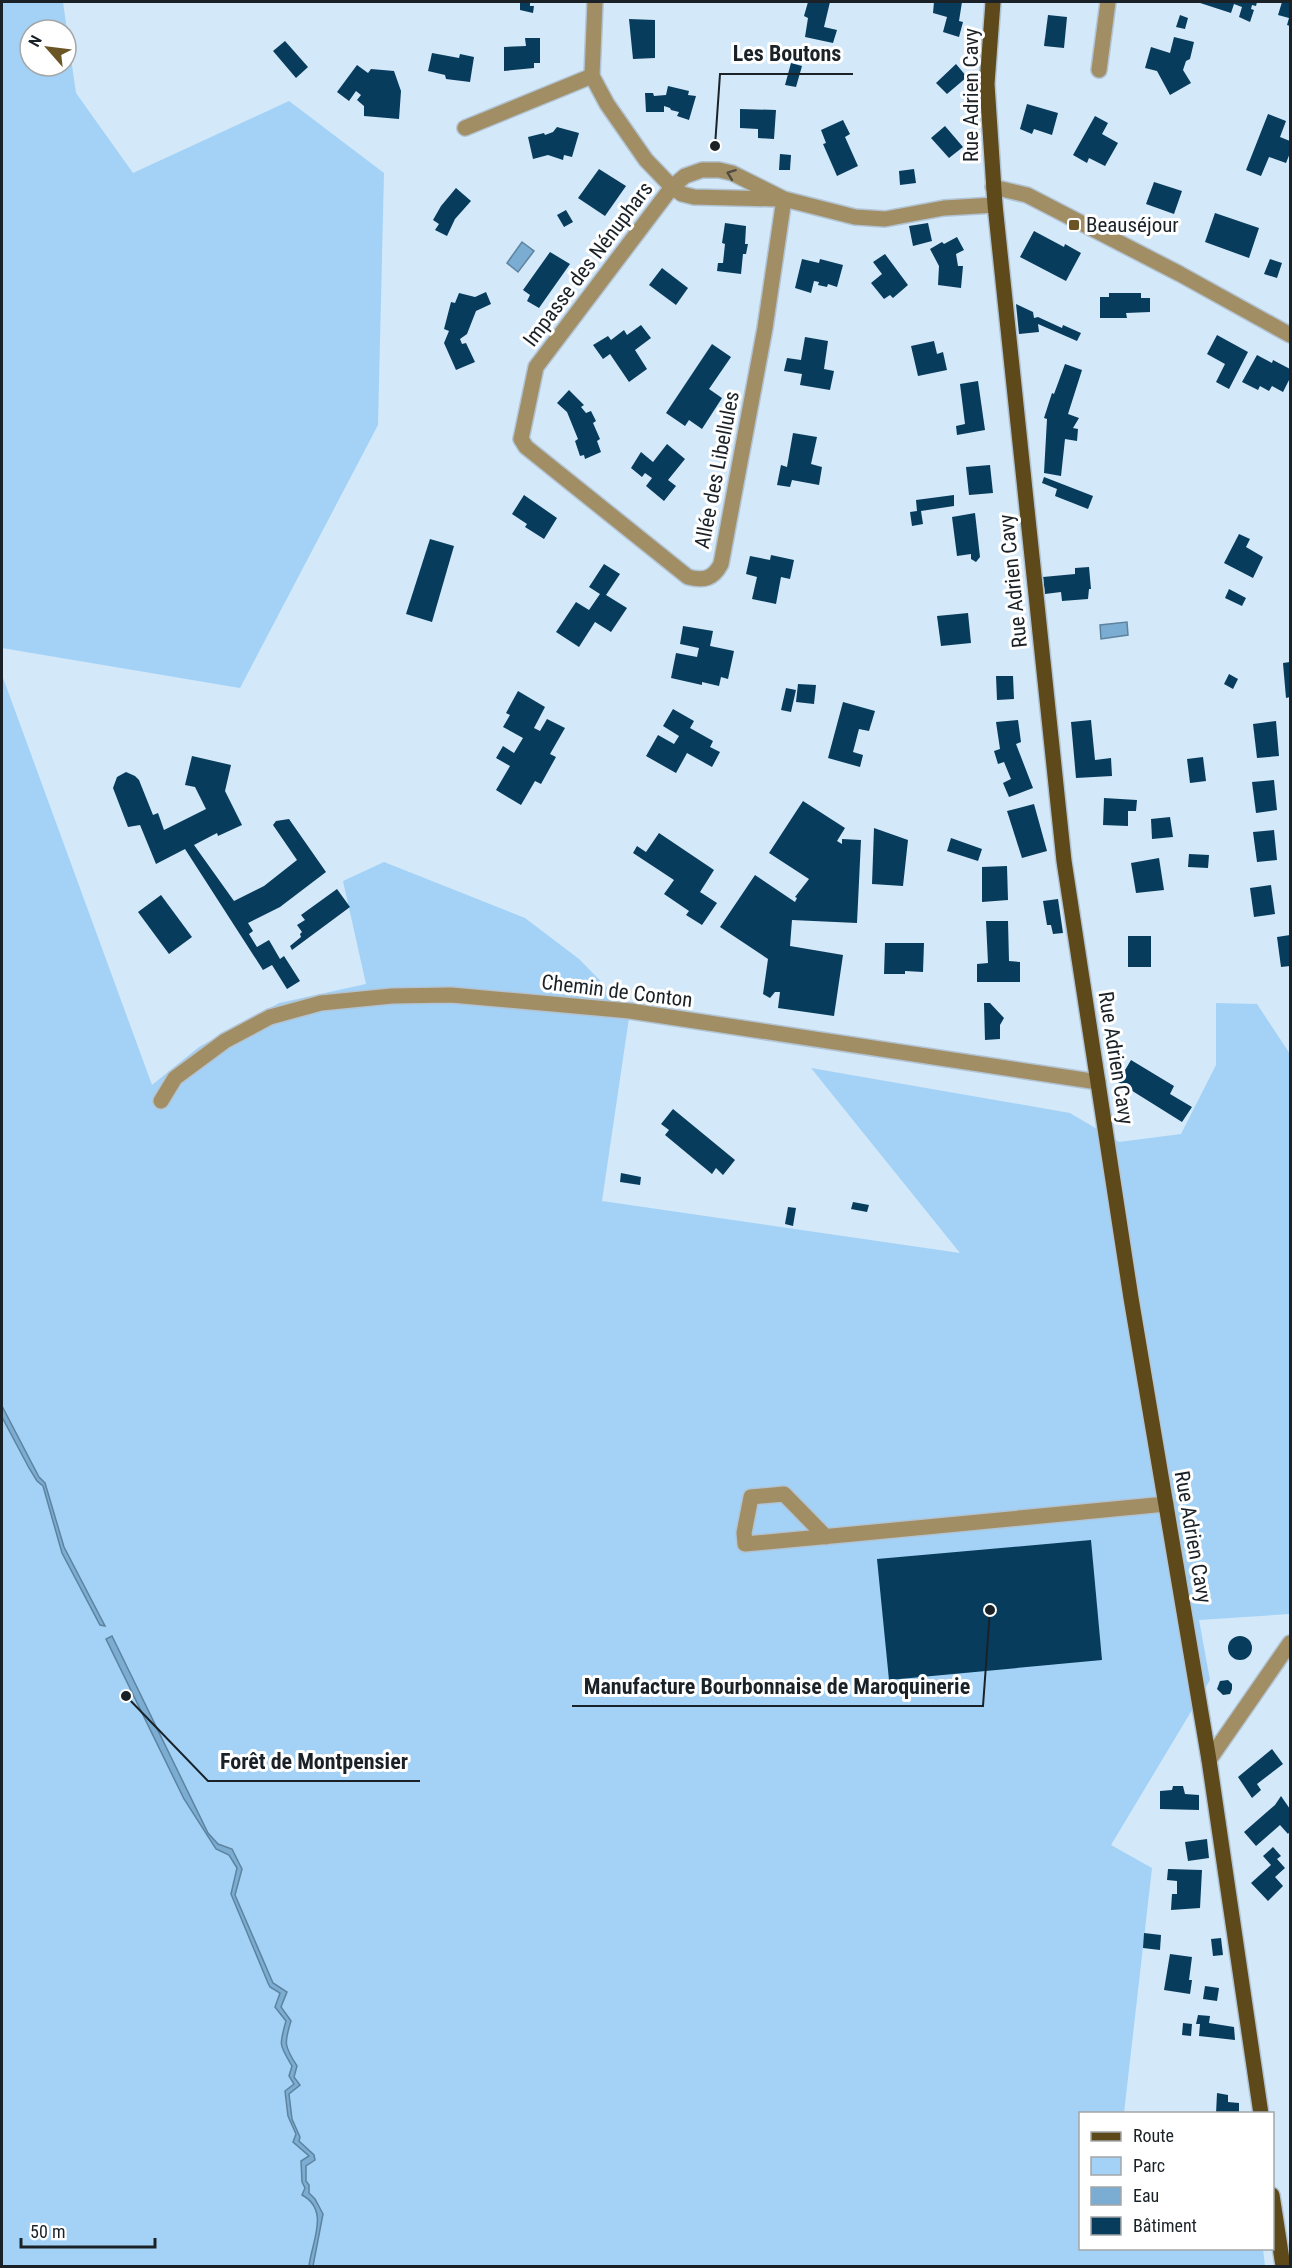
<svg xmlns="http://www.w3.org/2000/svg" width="1292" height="2268" viewBox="0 0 1292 2268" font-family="'Roboto Condensed',sans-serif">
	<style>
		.green { fill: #a3d2f6; fill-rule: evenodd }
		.water { fill: #7bacd2; stroke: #5e839f; stroke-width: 1.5 }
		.building { fill: #083c5c }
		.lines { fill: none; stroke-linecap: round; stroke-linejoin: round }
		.minor-casing { stroke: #b2c4d3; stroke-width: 18 }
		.major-casing { stroke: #b2c4d3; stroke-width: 18 }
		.minor { stroke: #a28e65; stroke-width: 15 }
		.major { stroke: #5d491a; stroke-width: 15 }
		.oneway { stroke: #504d40 }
		.poi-dot { fill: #6b5524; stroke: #fff; stroke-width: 2 }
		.labels { text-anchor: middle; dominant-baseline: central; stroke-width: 6; stroke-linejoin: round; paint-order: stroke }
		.street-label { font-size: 21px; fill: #1a2228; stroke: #fff }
		.poi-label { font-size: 21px; fill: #1a2228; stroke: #fff; text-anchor: start }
		.leader { fill: none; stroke: #1a2228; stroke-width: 2 }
		.callout-dot { fill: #1a2228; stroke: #fff; stroke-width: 2 }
		.callout-label { font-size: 22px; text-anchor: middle; font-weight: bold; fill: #1a2228; stroke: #fff; stroke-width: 6; stroke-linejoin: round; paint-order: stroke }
	</style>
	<rect width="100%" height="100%" fill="#d3e8f9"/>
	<g class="green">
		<path d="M2 2H63L76 93 133 173 289 101 384 173 378 425 240 688 2 648ZM30 30H66V66H30Z"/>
		<polygon points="2,675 152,1085 199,1047 279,1003 366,984 343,881 384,862 525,918 579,959 630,1011 602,1201 960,1253 811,1068 1070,1113 1119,1142 1181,1134 1216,1065 1216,1003 1257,1004 1290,1054 1290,1612 1289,1614 1199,1620 1210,1680 1111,1845 1152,1868 1124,2113 1080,2114 1080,2248 1263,2249 1265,2266 2,2266"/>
	</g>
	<g class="water">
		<polygon points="522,242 534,251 518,272 507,263"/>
		<polygon points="1127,622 1128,635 1101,639 1100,625"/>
		<polygon points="2,1406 39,1477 45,1483 64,1547 105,1626 100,1625 62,1553 43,1486 37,1481 29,1468 2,1417"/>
		<path d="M112 1636 208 1833 218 1844 232 1849 242 1869 235 1895 273 1983 287 1992 281 2007 291 2021C284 2043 284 2046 297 2066L294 2077 300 2085 289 2094 292 2119 300 2137 299 2141 314 2155 315 2160 306 2166V2181L309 2185V2193L315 2199 323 2214 313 2266H309C312 2241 330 2210 302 2195L305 2188 302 2182 301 2161 309 2156 293 2142 296 2134 288 2116 285 2091 294 2084 289 2076 292 2066C279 2044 279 2046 286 2021L275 2007 280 1993 270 1987 268 1983 231 1894 237 1868 229 1855 216 1849 184 1799 106 1639Z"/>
	</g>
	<g class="building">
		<polygon points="520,2 530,2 530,6 534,6 533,13 520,10"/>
		<polygon points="808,2 830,2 824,27 837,30 833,43 805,37 808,18 804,16"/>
		<polygon points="934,2 962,2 959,21 963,22 959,37 943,32 947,17 933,13"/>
		<polygon points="1197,2 1257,2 1256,6 1252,5 1251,9 1254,10 1250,22 1239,17 1242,7 1234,4 1231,13"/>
		<polygon points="1282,2 1290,2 1290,26 1287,25 1289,18 1278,15"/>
		<polygon points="1048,15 1067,17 1064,48 1044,46"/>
		<polygon points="1180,15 1188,18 1185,29 1176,27"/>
		<polygon points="629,19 655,20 655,58 633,59"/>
		<polygon points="1174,37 1194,42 1190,59 1186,61 1183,70 1191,83 1170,95 1157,71 1145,68 1151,47 1170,53"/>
		<polygon points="525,38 540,38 540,63 534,63 534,68 504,71 504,47 526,46"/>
		<polygon points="285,41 308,67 296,78 273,51"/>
		<polygon points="432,53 459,58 460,54 474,57 470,82 446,79 445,75 428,71"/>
		<polygon points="791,63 802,66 796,87 785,85"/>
		<polygon points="956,64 967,77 947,94 936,83"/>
		<polygon points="357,65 368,73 371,69 394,71 401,91 399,119 364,116 364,106 357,100 361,95 356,91 349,101 337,92"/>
		<polygon points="668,86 689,91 688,95 696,96 689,120 677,116 679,112 671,110 670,108 664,106 664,112 646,112 645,93 653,93 654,96 666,95"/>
		<polygon points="1027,104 1058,113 1052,135 1034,129 1032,134 1020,129"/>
		<polygon points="740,109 776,110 774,139 758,138 758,129 740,128"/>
		<polygon points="1268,114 1286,121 1280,137 1290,141 1290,153 1286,163 1269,157 1261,176 1246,170"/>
		<polygon points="1095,116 1108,123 1102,134 1118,143 1105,166 1089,158 1087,163 1073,155"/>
		<polygon points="843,120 850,134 845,137 858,166 837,176 823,144 826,143 821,130"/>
		<polygon points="945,126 963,147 949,158 931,138"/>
		<polygon points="557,127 579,133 572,157 564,155 563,160 548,155 533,159 528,137 544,133 545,135 553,132"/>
		<polygon points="780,154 791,155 790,170 779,170"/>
		<polygon points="599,169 626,186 605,216 578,198"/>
		<polygon points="914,169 916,183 900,185 899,171"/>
		<polygon points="1154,182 1182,191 1174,214 1146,204"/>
		<polygon points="456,188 471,201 455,219 447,236 435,230 439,224 433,220 441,206"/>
		<polygon points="566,210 573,222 564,227 557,215"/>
		<polygon points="1215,213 1259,228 1249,258 1205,242"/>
		<polygon points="725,223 746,226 745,244 748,244 746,254 743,254 741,274 717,271 718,263 723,263 725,244 722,243"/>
		<polygon points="928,223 932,241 913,246 909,226"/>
		<polygon points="1034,231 1064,247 1065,244 1081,253 1066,281 1020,257"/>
		<polygon points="957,237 964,250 956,254 958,266 963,266 961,288 938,285 939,266 930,249 942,242 944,244"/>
		<polygon points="550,252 570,264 539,308 527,301 530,295 523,290"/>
		<polygon points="885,254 908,285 893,298 890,295 884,299 871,283 882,274 873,262"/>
		<polygon points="802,259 819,263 820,259 843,265 837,287 828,284 827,287 818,285 819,282 814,281 811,293 795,288"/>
		<polygon points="1270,259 1282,263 1277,278 1264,274"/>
		<polygon points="662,268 688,288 676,305 649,285"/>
		<polygon points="486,292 491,304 476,311 467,334 460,339 462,344 466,343 475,362 456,370 444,343 449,331 444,329 451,302 455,303 459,293 475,297"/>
		<polygon points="1109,293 1141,293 1141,298 1150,298 1150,312 1126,313 1127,318 1100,318 1100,297 1109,297"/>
		<polygon points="1016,304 1033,312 1034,318 1038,317 1062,328 1063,325 1081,333 1077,341 1038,324 1039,332 1019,334"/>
		<polygon points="641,325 651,338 635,350 647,369 629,382 610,354 603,359 593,345 608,336 611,340 624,330 627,335"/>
		<polygon points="1217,335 1248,352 1229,389 1216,382 1225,364 1207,354"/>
		<polygon points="805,337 828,341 824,369 834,371 830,390 800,385 802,374 784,371 787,358 801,360"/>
		<polygon points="934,341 937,354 943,352 947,370 918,376 911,346"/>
		<polygon points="712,344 731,357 709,389 722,398 702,429 689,420 685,426 666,413"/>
		<polygon points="1257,355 1272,363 1273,360 1290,369 1290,378 1283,392 1272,386 1269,391 1260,386 1258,390 1242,382"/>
		<polygon points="1065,364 1082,370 1068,414 1079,418 1073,428 1078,429 1077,441 1065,439 1061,476 1044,473 1047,419 1044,418 1052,393 1054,394"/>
		<polygon points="978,381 985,430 957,435 956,426 965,424 960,384"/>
		<polygon points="569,390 584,405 581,407 586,413 591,411 596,421 593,423 600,439 597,441 601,452 585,459 584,455 580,456 575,441 578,439 567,412 557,403"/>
		<polygon points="793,433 817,437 811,464 822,467 819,485 792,480 790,487 777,485 781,465 787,467"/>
		<polygon points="667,444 685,459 668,480 676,486 664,501 646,486 652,478 645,473 642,477 631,468 641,452 653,462"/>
		<polygon points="990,465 993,493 969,495 966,467"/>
		<polygon points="1044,477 1093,496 1088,509 1055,496 1057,489 1042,483"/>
		<polygon points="524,495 557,518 544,539 525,527 527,524 512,514"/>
		<polygon points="954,495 954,506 921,511 923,524 912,526 910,512 917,511 916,500"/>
		<polygon points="975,513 980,557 976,562 971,559 971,554 957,556 952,517"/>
		<polygon points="1239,534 1250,539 1246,547 1263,557 1253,578 1224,563"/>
		<polygon points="430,539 454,546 432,622 406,614"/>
		<polygon points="771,555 794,560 790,579 781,577 776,604 752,599 757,577 746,574 750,556 770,560"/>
		<polygon points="604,564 620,574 606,595 627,608 611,632 595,622 579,647 556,632 576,602 589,610 600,594 589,587"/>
		<polygon points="1089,567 1091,589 1089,589 1088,599 1062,601 1061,592 1045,594 1043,577 1075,574 1075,568"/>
		<polygon points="1229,589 1246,598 1242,606 1225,598"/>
		<polygon points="968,613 971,643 941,646 937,616"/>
		<polygon points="683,626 713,631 710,646 734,651 728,679 721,677 719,686 702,682 702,685 671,678 676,653 697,657 699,648 680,644"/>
		<polygon points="1290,662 1290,697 1286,698 1283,663"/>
		<polygon points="1229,674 1238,679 1233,689 1224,684"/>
		<polygon points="996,676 1013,676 1014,699 997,700"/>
		<polygon points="798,684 816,685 814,704 796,702"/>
		<polygon points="786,688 796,690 791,712 781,710"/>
		<polygon points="518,691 545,707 534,728 540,731 547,719 565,728 550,754 556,757 541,784 535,781 521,805 496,790 510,766 496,758 503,746 514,753 523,738 503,727 510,715 506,713"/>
		<polygon points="843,702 875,711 869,731 859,729 853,752 863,755 860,767 828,758"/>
		<polygon points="673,709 694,721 690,728 713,741 710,747 720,752 712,767 687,753 676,773 646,756 658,735 674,744 679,736 663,726"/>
		<polygon points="1018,720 1021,742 1016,744 1033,788 1009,797 1003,783 1011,779 1004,762 998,764 994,751 1000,749 996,722"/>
		<polygon points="1091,720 1095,760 1111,758 1112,776 1076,778 1071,722"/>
		<polygon points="1276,721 1279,756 1257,758 1253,724"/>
		<polygon points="192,756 231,765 225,791 242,825 218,836 217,833 194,845 234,901 264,886 297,860 273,825 276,821 289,819 326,872 280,907 248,923 253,931 249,934 257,947 269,940 280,959 284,956 300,981 287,989 272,965 263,970 185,849 156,864 140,825 128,827 113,788 117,777 126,772 135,776 139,780 153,815 158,813 164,830 206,809 195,787 185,785"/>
		<polygon points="1203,757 1206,781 1190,783 1187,759"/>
		<polygon points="1274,780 1277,810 1256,813 1252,782"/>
		<polygon points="1104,798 1137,800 1136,811 1128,811 1128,826 1103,825"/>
		<polygon points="803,801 845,828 837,841 842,844 842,839 861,840 857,923 792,920 790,946 843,955 834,1016 778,1008 780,992 775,992 770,998 763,994 768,959 720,927 755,875 795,902 797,898 795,897 809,879 769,853"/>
		<polygon points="1034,804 1047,851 1022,858 1007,811"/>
		<polygon points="1170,817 1173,837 1152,839 1151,819"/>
		<polygon points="874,828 908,840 903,886 872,884"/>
		<polygon points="1274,830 1277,860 1257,862 1253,832"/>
		<polygon points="659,833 714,870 700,892 717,903 702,925 686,915 689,911 664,894 674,880 633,853 637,846 646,852"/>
		<polygon points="951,838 982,849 978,861 947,851"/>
		<polygon points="1189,854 1209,855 1208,868 1188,867"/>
		<polygon points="1159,858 1164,890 1136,893 1131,863"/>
		<polygon points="1007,866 1008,900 982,902 982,867"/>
		<polygon points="1271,885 1275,914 1254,917 1250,888"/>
		<polygon points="337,889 350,907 292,950 290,946 301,937 300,934 302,932 297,925 305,920 301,915"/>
		<polygon points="161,895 192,937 169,954 138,912"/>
		<polygon points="1058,899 1063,933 1053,934 1051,925 1047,925 1043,901"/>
		<polygon points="986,921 1008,921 1009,961 1020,962 1020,982 977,982 977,964 988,963"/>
		<polygon points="1290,935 1290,966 1281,967 1277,937"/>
		<rect x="1128" y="936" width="23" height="31"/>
		<polygon points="885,943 924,943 923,972 905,971 905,974 884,974"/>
		<polygon points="984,1003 990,1003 1004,1018 1000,1025 1000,1039 985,1040"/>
		<polygon points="1131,1060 1174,1086 1170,1094 1192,1107 1182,1122 1118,1082"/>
		<polygon points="673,1109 735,1160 723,1175 716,1168 712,1174 665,1135 669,1130 661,1124"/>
		<polygon points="621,1173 641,1177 640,1185 620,1182"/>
		<polygon points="853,1202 869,1205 867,1212 851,1209"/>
		<polygon points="788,1207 796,1208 793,1226 785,1224"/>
		<polygon points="1091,1540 1102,1660 889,1680 877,1559"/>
		<circle cx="1240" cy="1648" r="12"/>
		<polygon points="1228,1680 1232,1684 1232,1689 1230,1694 1223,1695 1217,1689 1220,1681"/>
		<polygon points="1272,1749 1283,1764 1257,1784 1261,1790 1252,1798 1238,1777"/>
		<polygon points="1173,1786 1183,1786 1185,1794 1199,1795 1199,1810 1160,1809 1160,1791 1172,1790"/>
		<polygon points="1281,1796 1290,1809 1290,1831 1288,1834 1280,1825 1256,1846 1244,1832 1275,1805"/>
		<polygon points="1207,1839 1209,1858 1188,1861 1185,1842"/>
		<polygon points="1273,1847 1281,1856 1277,1859 1285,1868 1275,1877 1283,1886 1268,1901 1251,1883 1271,1865 1263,1856"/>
		<polygon points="1168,1869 1202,1870 1200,1908 1171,1910 1172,1894 1177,1894 1177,1881 1167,1880"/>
		<polygon points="1144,1933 1161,1935 1160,1950 1143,1948"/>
		<polygon points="1221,1938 1223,1955 1213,1956 1211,1939"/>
		<polygon points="1170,1954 1192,1957 1189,1980 1192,1980 1190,1994 1164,1990"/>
		<polygon points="1205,1986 1219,1988 1217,2001 1203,1999"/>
		<polygon points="1198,2015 1210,2016 1209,2023 1234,2027 1235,2040 1199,2036 1200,2024 1196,2024"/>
		<polygon points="1183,2023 1192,2024 1191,2036 1182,2035"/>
		<polygon points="1217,2093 1228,2095 1228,2102 1239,2103 1239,2114 1216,2114"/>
	</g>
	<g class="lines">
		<defs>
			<g id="minor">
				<polyline points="595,2 592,76 607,104 646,160 672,187 682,194 694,197 778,199"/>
				<polyline points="1099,70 1108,2"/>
				<polyline points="465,128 592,76"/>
				<polyline points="993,187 1027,195 1180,274 1290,335"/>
				<path d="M784 199 765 328 721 564C713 579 704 581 688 577L526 447 521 439 536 367 672 187 685 176 702 170H719L732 173 784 199 855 217 885 219 944 208 995 205"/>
				<polyline points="161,1101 175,1078 225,1041 270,1017 321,1003 392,996 451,995 630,1011 1098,1082"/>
				<polyline points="826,1537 784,1494 751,1497 744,1533 745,1544 853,1534 1166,1504"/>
				<polyline points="1209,1760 1290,1643"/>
			</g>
			<g id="major">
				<polyline points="993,2 987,84 995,205 1064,861 1131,1298 1209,1760 1261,2114"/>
				<polyline points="1272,2195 1283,2266"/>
			</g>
		</defs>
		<use href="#minor" class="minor-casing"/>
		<use href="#major" class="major-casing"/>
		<use href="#minor" class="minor"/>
		<use href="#major" class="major"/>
	</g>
	<defs><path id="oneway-chevron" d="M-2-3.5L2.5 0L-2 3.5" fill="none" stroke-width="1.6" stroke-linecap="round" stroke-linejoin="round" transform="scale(1.5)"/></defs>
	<use class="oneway" href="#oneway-chevron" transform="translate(731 174) rotate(-159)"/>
	<rect class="poi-dot" x="1068" y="219" width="12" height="12" rx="3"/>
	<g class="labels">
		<g class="street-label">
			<text transform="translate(971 95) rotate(-90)">Rue Adrien Cavy</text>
			<text transform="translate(588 264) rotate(-53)">Impasse des Nénuphars</text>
			<text transform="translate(717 470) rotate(-79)">Allée des Libellules</text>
			<text transform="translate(1013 581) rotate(-96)">Rue Adrien Cavy</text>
			<text transform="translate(617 991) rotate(7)">Chemin de Conton</text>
			<text transform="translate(1116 1058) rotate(81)">Rue Adrien Cavy</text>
			<text transform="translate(1193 1537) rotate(80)">Rue Adrien Cavy</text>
		</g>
		<g class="poi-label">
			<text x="1086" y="225">Beauséjour</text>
		</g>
	</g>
	<path class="leader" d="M715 146L720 74H853M990 1610L983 1706H572M126 1696L208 1781H420"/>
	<g class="callout-dot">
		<circle cx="715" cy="146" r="6"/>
		<circle cx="990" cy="1610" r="6"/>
		<circle cx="126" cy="1696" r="6"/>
	</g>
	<g class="callout-label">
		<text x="787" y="61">Les Boutons</text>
		<text x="777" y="1694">Manufacture Bourbonnaise de Maroquinerie</text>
		<text x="314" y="1769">Forêt de Montpensier</text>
	</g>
	<rect width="1292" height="2268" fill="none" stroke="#1a2228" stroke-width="6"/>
	<rect x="1079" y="2112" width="195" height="138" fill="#ffffff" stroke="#a3a7a9" stroke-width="1.5"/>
	<rect x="1091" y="2132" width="30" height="9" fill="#5d491a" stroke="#a3a7a9" stroke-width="1.5"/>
	<text x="1133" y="2142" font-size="18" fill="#1a2228">Route</text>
	<rect x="1091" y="2157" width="30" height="18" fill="#a3d2f6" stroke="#a3a7a9" stroke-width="1.5"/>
	<text x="1133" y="2172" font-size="18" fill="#1a2228">Parc</text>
	<rect x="1091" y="2187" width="30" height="18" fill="#7bacd2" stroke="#a3a7a9" stroke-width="1.5"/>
	<text x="1133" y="2202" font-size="18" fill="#1a2228">Eau</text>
	<rect x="1091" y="2217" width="30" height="18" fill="#083c5c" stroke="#a3a7a9" stroke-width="1.5"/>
	<text x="1133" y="2232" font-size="18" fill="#1a2228">Bâtiment</text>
	<g transform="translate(48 48) rotate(298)"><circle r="28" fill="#ffffff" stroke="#a3a7a9" stroke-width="1.5"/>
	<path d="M0-4.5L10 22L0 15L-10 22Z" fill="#6b5524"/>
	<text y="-9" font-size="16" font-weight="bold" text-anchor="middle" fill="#1a2228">N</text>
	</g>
	<path d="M21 2238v9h134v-9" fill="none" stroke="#1a2228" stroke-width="3"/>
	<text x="30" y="2238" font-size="18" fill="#1a2228" stroke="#ffffff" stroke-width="4.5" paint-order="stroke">50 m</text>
</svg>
